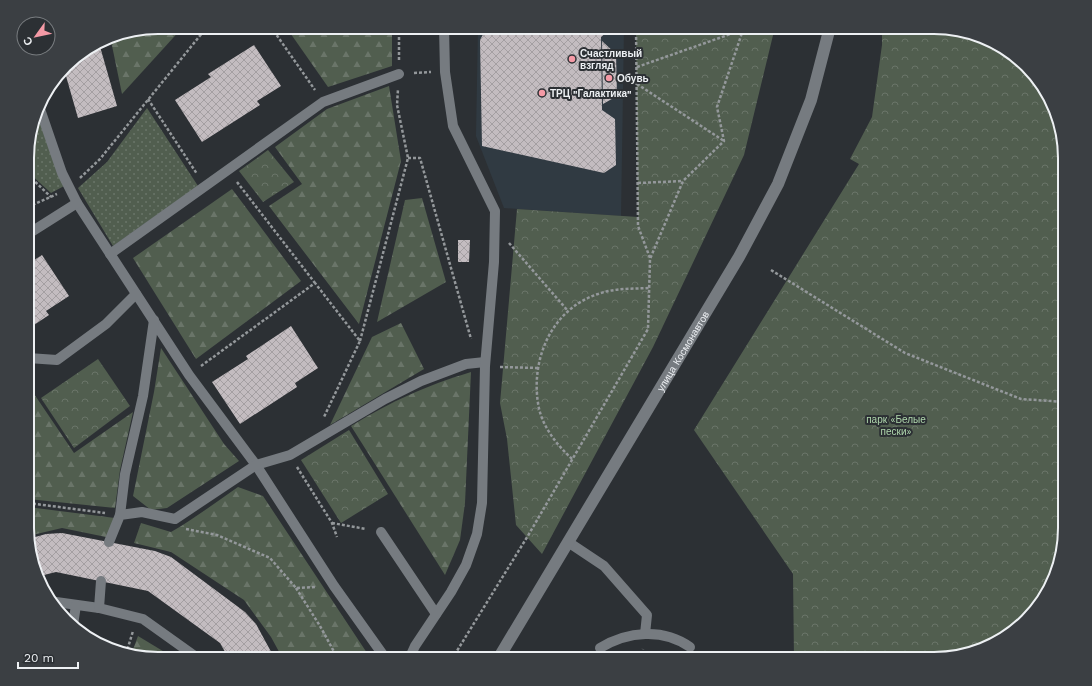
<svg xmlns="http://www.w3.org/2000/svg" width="1092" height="686" viewBox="0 0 1092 686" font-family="'Work Sans',sans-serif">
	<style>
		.built { fill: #303a42 }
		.grass { fill: url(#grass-dots) }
		.forest { fill: url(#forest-firs) }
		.park { fill: url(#park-crowns) }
		.building { fill: url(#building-cross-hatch) }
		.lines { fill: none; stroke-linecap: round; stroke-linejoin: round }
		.path { stroke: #94989b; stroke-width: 2.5; stroke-dasharray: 3 2; stroke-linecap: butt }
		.lane { stroke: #767b80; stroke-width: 10 }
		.secondary { stroke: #767b80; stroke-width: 12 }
		.poi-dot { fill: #f49aa6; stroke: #2c3034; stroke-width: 1.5 }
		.labels { text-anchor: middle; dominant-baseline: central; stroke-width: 4; stroke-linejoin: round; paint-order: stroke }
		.poi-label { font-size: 10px; font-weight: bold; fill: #edf0f3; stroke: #2c3034; text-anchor: start }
		.street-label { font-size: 10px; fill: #edf0f3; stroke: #2c3034 }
		.park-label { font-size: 10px; fill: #afd6ac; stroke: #2c3034 }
		.rim { fill: none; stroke: #edf0f3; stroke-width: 2 }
	</style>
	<defs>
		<pattern id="grass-dots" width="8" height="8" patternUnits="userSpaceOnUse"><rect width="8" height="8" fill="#515e4f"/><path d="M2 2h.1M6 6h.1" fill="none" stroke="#6a7569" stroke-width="1.8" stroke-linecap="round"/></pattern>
		<pattern id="forest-firs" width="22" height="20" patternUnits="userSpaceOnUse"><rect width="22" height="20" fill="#515e4f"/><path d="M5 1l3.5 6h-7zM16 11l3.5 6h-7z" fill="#6a7569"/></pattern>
		<pattern id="park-crowns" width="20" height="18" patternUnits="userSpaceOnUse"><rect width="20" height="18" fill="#515e4f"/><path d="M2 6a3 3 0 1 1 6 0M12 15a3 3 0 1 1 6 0" fill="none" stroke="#6a7569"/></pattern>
		<pattern id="building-cross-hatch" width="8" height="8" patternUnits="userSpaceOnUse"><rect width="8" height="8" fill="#c3bcc0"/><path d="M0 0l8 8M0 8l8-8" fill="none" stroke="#a49fa2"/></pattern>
	</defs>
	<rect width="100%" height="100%" fill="#2c3034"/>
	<polygon class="built" points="478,27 624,27 621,216 504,208 476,136"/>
	<g class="grass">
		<polygon points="147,108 198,186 113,246 78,188 107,162"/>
		<polygon points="37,111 66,185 51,193 28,172 28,141"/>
	</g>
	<g class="forest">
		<polygon points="158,27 183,27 122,94 110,36"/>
		<polygon points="286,27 392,27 392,66 328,87"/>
		<polygon points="389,86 401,161 359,324 269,206 302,184 275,147 327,109"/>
		<polygon points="232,189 301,281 196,359 133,258"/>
		<polygon points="422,198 446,282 377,322 405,200"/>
		<polygon points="401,323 424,369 330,425 372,337"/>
		<polygon points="161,348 224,444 239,461 167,508 151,510 133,496 154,392"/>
		<path d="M471 372 465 503 460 540 445 575 351 426C392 401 425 386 471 372Z"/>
		<polygon points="28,385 74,453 133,412 120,470 115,508 28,499"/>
		<path d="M238 487 263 496 371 659H283L271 637 244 600 171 552 134 543 141 523 171 532C194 519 216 502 238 487Z"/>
		<polygon points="28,507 115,518 106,537 62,528 28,536"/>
		<polygon points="138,636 176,659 157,659 131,655"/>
	</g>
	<g class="park">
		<polygon points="636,27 775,27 744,155 653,347 542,554 516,525 507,439 500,403 517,209 638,217"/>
		<polygon points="882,27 935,27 976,34 1007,49 1047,92 1065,149 1065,537 1043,601 1000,641 943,659 794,659 793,574 694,430 859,164 850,159 872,117 882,45"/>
		<polygon points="268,150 294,182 263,202 239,171"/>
		<polygon points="98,359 130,406 74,448 41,398"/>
		<polygon points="349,430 388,494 341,523 301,460"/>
	</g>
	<g class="building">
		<polygon points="487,27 613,27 601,37 602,110 615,119 616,165 604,173 482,146 480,40"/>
		<polygon points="602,41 616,54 617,96 603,104"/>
		<polygon points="99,43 117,106 78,118 64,69 71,60"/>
		<polygon points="254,45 281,86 257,101 260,105 202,142 175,100 211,77 208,74"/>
		<polygon points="458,240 470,240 469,262 458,262"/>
		<polygon points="42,255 69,296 46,311 49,315 28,329 28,264"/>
		<polygon points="291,326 318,368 295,383 297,387 240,424 212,382 248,359 246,356"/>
		<polygon points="62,533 155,551 171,557 245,612 256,624 275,659 229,659 220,643 148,591 56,572 40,576 28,545 28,539 46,534"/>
	</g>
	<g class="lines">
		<g class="path">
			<polyline points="271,27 315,90"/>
			<polyline points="399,27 399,60"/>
			<polyline points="636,27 638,226 650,258"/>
			<polyline points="637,67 742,30"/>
			<polyline points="414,73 431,72"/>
			<polyline points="637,84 724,141"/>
			<polyline points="148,99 197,174"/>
			<polyline points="408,158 420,158 471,339"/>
			<polyline points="28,175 51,197"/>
			<polyline points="80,178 100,159 207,27"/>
			<polyline points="237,182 315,283"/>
			<polyline points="638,183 683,181"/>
			<polyline points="28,207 57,194"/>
			<polyline points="509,243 568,311"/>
			<polyline points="771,270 905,353 1021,399 1065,402"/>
			<polyline points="360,341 408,158 397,105 398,89"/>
			<polyline points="201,366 315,283 360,341 324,417"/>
			<polyline points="500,367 538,368"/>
			<path d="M572 459C556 444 541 425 538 403 531 358 552 309 598 294 614 288 632 289 649 288"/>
			<polyline points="297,467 332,523 337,537"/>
			<polyline points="28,503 105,513"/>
			<polyline points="332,523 366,529"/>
			<polyline points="186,529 217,535 270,558 296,588 316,587"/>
			<polyline points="296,588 320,626 338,659"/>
			<polyline points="126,654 133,631"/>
			<polyline points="452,659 529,534 648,329 650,259 683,181 724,141 717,107 744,27"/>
			<polyline points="641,659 643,649"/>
		</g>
		<g class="lane">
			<polyline points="39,106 62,173 77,203 189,375 256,465 334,586 386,659"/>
			<polyline points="28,234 77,203"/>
			<polyline points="110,254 323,102 399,74"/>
			<polyline points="28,358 57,360 106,324 136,294"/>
			<polyline points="120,515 125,474 143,396 154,320"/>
			<polyline points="381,532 436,614"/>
			<polyline points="109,542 120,515 142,512 175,519 256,465 290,455 385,399 421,381 466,364 485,362"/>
			<polyline points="568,542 604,566 647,615 645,634"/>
			<polyline points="49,601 99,608 143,619 199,659"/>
			<polyline points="99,608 101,581"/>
			<polyline points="73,625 76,605"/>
			<path d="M600 648C628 631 663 628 690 647"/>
			<polyline points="409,659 415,646 451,592 466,565 477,534 482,503 485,366 494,262 495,211 453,126 445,72 444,27"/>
		</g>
		<path class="secondary" id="s1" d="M498 659 739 257 778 184 811 100 830 27"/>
	</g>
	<g class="poi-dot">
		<circle cx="572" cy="59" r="4"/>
		<circle cx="609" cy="78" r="4"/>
		<circle cx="542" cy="93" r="4"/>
	</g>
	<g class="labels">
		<g class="poi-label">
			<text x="580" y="53">Счастливый<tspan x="580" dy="12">взгляд</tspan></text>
			<text x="617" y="78">Обувь</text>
			<text x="550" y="93">ТРЦ "Галактика"</text>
		</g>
		<g class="street-label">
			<text stroke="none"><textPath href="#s1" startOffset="359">улица Космонавтов</textPath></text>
		</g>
		<g class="park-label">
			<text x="896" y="419">парк «Белые<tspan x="896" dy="12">пески»</tspan></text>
		</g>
	</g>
	<path d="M0 0H1092V686H0ZM158 34H934A124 124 0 0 1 1058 158V528A124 124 0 0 1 934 652H158A124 124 0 0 1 34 528V158A124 124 0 0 1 158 34Z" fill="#3b3f43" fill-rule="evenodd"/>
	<path class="rim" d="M158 34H934A124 124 0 0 1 1058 158V528A124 124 0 0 1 934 652H158A124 124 0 0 1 34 528V158A124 124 0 0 1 158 34Z"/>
	<g transform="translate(36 36) rotate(237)"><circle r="19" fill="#2c3034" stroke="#797d80"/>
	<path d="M0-3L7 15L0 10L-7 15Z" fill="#f49aa6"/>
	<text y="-6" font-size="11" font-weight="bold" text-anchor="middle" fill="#edf0f3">С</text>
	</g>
	<path d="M18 662v6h60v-6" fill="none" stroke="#edf0f3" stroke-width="2"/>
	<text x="24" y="662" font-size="12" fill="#edf0f3" stroke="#2c3034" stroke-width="3" paint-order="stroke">20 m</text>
</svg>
